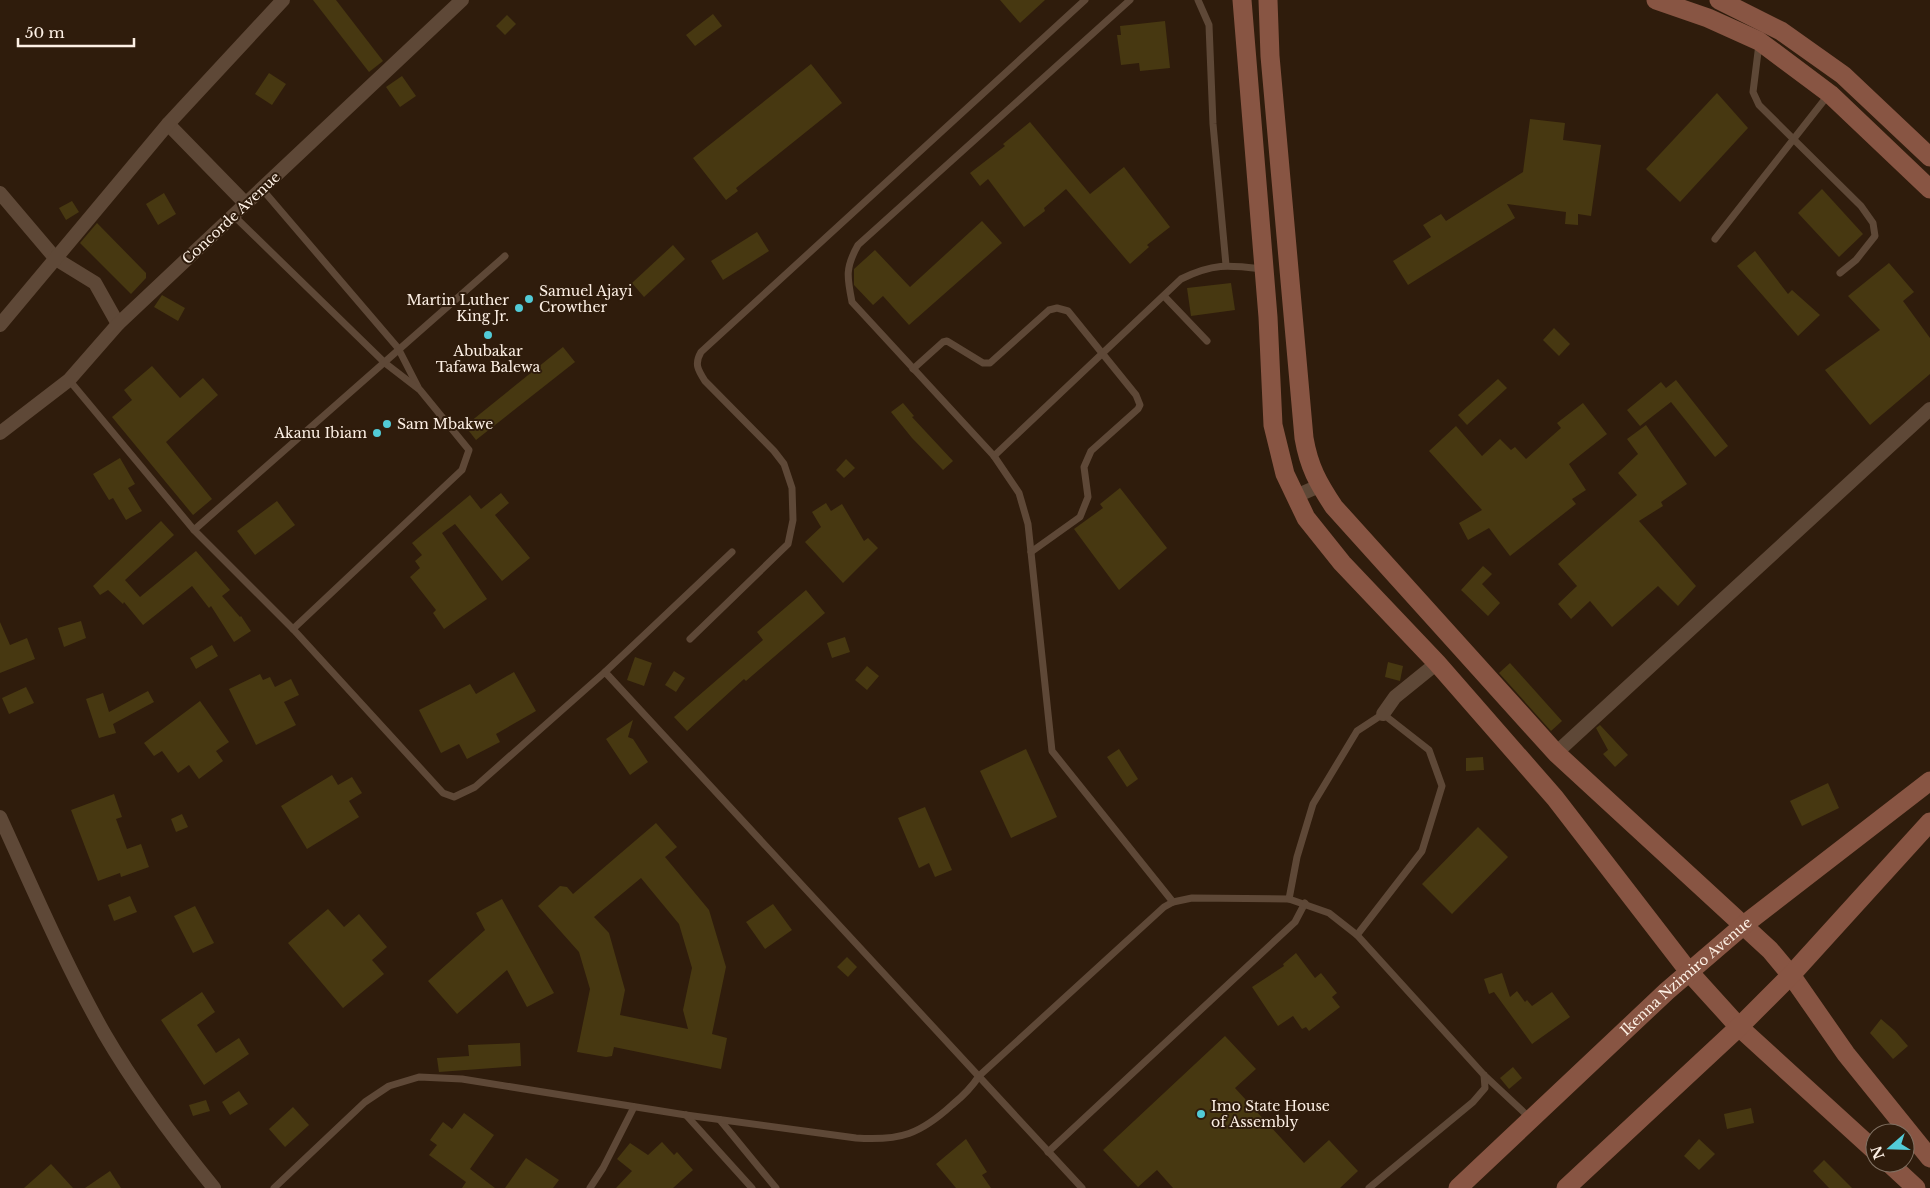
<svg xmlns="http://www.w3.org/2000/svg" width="1930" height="1188" viewBox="0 0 1930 1188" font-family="'Libre Baskerville',serif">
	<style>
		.building { fill: #473811; fill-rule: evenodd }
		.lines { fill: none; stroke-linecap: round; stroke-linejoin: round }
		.lane { stroke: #5e4837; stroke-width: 7 }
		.street { stroke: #5e4837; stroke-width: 14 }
		.secondary { stroke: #885543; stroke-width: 19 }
		.poi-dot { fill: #52cbd7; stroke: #2f1c0c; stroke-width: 2 }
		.labels { text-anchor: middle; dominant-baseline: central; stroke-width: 4; stroke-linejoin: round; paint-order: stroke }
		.street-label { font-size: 14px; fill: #fdf0e5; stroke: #2f1c0c }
		.poi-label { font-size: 14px; fill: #fdf0e5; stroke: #2f1c0c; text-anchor: start }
	</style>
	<rect width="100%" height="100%" fill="#2f1c0c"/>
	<g class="building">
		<polygon points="313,0 336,0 383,61 369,72"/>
		<polygon points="1000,0 1045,0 1020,23"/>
		<polygon points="713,14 722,26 695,46 686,35"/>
		<polygon points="507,15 516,24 505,35 496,26"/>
		<polygon points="1165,21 1170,68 1140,71 1139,63 1121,65 1117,35 1121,35 1120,26"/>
		<polygon points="811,64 842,103 736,188 738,191 726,200 693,158"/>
		<polygon points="269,73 286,84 272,105 255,94"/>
		<polygon points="402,76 416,96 400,107 386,87"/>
		<polygon points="1717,93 1748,128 1680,202 1646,169"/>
		<polygon points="1530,119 1565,123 1563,140 1601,145 1591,216 1578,214 1578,225 1565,224 1566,212 1507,204 1515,218 1408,285 1393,261 1431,237 1423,225 1441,214 1446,221 1523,172"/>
		<polygon points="1030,122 1090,194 1124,167 1170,227 1147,245 1149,247 1130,264 1066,189 1044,208 1045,211 1024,227 988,179 980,186 970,173 1005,146 1003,144"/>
		<polygon points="1822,189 1863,234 1839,257 1798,213"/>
		<polygon points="164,193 176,214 158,225 146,204"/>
		<polygon points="72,201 79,212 66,220 59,208"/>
		<polygon points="982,221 1002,243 909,325 883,296 873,305 854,285 854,269 875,250 910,287"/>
		<polygon points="97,223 146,273 146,278 131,294 80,243"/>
		<polygon points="757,232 769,251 723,280 711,261"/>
		<polygon points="673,245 685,259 644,297 632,283"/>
		<polygon points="1755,251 1788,294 1792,290 1820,315 1798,336 1737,266"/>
		<polygon points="1889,263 1914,292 1903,301 1930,338 1930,374 1870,425 1825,370 1880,330 1848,296"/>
		<polygon points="1231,283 1235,310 1191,316 1187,288"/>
		<polygon points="162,295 185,308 178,321 154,307"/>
		<polygon points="1554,328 1570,344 1559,356 1543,340"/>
		<polygon points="563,347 575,362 476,440 465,426"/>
		<polygon points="152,366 180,398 203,378 218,395 166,442 212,499 193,515 112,417 132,400 124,390"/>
		<polygon points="1498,379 1507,388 1467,425 1458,415"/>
		<polygon points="1676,380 1728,446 1715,457 1671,402 1640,426 1627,410 1661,382 1666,388"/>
		<polygon points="903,403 914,416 912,417 953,461 943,470 912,438 891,412"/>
		<polygon points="1583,403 1607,434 1569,464 1586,490 1572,499 1576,504 1510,556 1489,528 1468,540 1459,523 1482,510 1429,451 1456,426 1482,456 1500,439 1511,450 1515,447 1526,459 1561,428 1557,423"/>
		<polygon points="1646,425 1687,484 1661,502 1663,506 1639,521 1696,586 1678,606 1658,586 1612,627 1590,601 1571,619 1558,604 1577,586 1558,564 1637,495 1618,473 1638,454 1627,439"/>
		<polygon points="120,458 135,484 128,488 142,511 126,520 113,498 109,500 93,474"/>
		<polygon points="846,459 855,468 844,478 836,470"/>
		<polygon points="1120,488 1167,548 1119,590 1074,529 1103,508 1100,504"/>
		<polygon points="501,493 509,503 495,515 530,558 502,581 455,524 442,533 487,599 444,629 433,613 436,610 410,577 420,568 415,561 422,555 412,543 470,495 481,509"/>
		<polygon points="277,501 295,525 255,555 237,531"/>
		<polygon points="826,503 831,511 842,504 864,541 868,538 878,548 843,583 805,542 821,527 812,512"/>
		<polygon points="161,521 174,535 125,580 140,597 196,551 230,590 222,596 240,617 241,616 251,631 234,642 211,606 209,608 192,586 143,625 124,602 123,604 108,590 100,595 93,586"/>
		<polygon points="1483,566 1492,574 1482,584 1500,603 1488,616 1461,590"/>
		<polygon points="806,590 825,613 746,681 744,679 687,731 674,717 763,640 757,632"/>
		<polygon points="81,621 86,638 64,647 58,628"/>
		<polygon points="0,622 10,645 27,638 35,659 0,673"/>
		<polygon points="845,637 850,652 832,658 827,643"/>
		<polygon points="212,645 218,656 196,669 190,658"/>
		<polygon points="635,657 652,663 644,686 627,680"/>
		<polygon points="1388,662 1403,666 1400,681 1385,677"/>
		<polygon points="1510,663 1562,721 1551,731 1499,673"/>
		<polygon points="867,666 879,676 867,690 855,680"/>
		<polygon points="674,671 685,678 676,692 665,685"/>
		<polygon points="514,672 536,711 496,734 500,742 467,759 459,744 441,753 419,710 470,684 476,694"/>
		<polygon points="260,674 263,680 270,677 275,687 291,679 299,695 284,702 296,725 256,745 229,689"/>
		<polygon points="26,687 34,703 9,714 2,698"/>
		<polygon points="148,691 154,702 113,724 116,733 99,738 86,699 103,693 109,712"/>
		<polygon points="200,701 229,742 216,751 223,761 199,779 189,765 178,773 162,751 154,756 144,743"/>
		<polygon points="633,720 628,737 633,739 648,762 630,775 606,739"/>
		<polygon points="1600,725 1628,755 1615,767 1603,754 1608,750 1596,728"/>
		<polygon points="1026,749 1057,817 1011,838 980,771"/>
		<polygon points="1119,749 1138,779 1127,787 1107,757"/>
		<polygon points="1483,757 1484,770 1466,771 1466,758"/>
		<polygon points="332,775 338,785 352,777 362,793 349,801 359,817 307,849 281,806"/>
		<polygon points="1828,783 1839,808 1802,826 1790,801"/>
		<polygon points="114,794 122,817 116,819 127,849 141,844 149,867 121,877 120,873 98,881 71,810"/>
		<polygon points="925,807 952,870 935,877 929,863 919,868 898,818"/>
		<polygon points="182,814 188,827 176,832 171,819"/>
		<path d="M656 823 677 847 665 857 709 910 726 967 712 1034 727 1038 721 1069 614 1047 612 1056 606 1057 577 1052 590 989 579 952 538 906 560 886 567 887 573 894ZM641 878 679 924 692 968 683 1010 688 1029 620 1015 625 990 609 933 594 917Z"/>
		<polygon points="1478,827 1508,857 1452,914 1422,884"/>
		<polygon points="130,896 137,912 114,921 108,905"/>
		<polygon points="502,899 554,993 527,1007 507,970 457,1014 428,981 485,930 476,913"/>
		<polygon points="773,904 792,930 765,949 746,922"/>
		<polygon points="195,906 214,943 193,953 174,916"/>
		<polygon points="328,909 344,927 359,914 387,947 372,960 384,974 343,1008 288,943"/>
		<polygon points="1296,953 1315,978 1321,973 1337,993 1332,997 1340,1007 1309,1031 1306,1027 1302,1029 1293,1016 1278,1026 1252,987 1284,966 1283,964"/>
		<polygon points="847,957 857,967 848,977 837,967"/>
		<polygon points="1502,973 1510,997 1517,991 1525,1002 1527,1000 1532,1006 1552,992 1570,1017 1532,1044 1494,992 1489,994 1484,979"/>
		<polygon points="202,992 215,1012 197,1025 216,1053 239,1038 249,1054 204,1085 161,1020"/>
		<polygon points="1881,1019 1895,1031 1908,1046 1893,1059 1870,1033"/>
		<polygon points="1225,1036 1256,1069 1235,1088 1304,1163 1329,1140 1358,1171 1340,1188 1173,1188 1157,1170 1138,1187 1103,1150"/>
		<polygon points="520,1043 521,1066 439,1072 437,1058 469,1056 468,1045"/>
		<polygon points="1513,1067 1522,1078 1509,1089 1500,1078"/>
		<polygon points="239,1091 248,1104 230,1115 222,1102"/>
		<polygon points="206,1100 210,1111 193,1116 189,1105"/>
		<polygon points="293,1107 309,1125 285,1147 269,1129"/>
		<polygon points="1751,1108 1754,1123 1727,1129 1724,1114"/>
		<polygon points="464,1113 494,1135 470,1169 495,1188 462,1188 466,1182 429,1155 437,1145 430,1140 443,1122 452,1129"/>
		<polygon points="966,1139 987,1172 982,1175 991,1188 956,1188 936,1164"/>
		<polygon points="1699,1139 1715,1154 1699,1170 1684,1156"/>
		<polygon points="662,1142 674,1155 677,1152 693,1170 673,1188 616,1188 632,1171 617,1159 630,1143 648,1155"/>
		<polygon points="526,1158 559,1180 553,1188 505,1188"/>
		<polygon points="1824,1160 1852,1188 1829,1188 1813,1171"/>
		<polygon points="51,1164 73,1188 24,1188"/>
		<polygon points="110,1171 121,1188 85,1188"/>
	</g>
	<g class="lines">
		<g class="lane">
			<path d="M1130 0 858 245C845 268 847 277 852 302L994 456 1019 493 1028 524 1052 751 1173 902"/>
			<polyline points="1198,0 1209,25 1213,124 1226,265"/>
			<polyline points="1759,44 1753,92 1759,105 1861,206 1873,223 1875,236 1856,260 1840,273"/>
			<polyline points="262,189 398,348 418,387"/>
			<polyline points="234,216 385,363 420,390 469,450 462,470 293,629"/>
			<polyline points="1715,239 1829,94"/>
			<polyline points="1164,296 1207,341"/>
			<polyline points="913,369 943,342 947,341 983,363 990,363 1049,310 1057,308 1068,311 1136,395 1140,405 1138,409 1091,451 1084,467 1088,497 1080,517 1031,552"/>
			<polyline points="69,380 194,530 293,629 443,793 454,797 475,787 605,672 1082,1188"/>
			<path d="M994 456 1181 279C1214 263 1228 265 1263 269"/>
			<polyline points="194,530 505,256"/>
			<path d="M690 639 788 544 793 520 792 488 784 464 774 451 705 381C698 370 694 364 701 352L1085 0"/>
			<polyline points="605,672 732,552"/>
			<polyline points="1289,899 1297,857 1313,804 1357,731 1383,714 1429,750 1442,786 1422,851 1357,935"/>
			<polyline points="686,1115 752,1188"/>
			<polyline points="720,1120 776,1188"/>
			<polyline points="1048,1152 1295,922 1305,903"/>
			<path d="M274 1188 365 1102 389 1086 419 1077 462 1079 686 1115 856 1138C901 1141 920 1134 952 1105 963 1096 972 1087 979 1076L1164 907 1173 902 1192 898 1289 899 1329 913 1357 935 1484 1075 1531 1119"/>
			<polyline points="590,1188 603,1168 634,1107"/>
			<polyline points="1369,1188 1473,1102 1485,1088 1484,1075"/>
		</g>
		<g class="street">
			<polyline points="168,124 246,204"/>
			<polyline points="0,193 56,259 95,283 118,324"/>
			<polyline points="0,325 168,124 283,0"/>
			<polyline points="0,433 69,380 118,324 462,0"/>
			<polyline points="1296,496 1319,486"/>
			<polyline points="1383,714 1395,697 1437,663"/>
			<polyline points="1556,753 1930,409"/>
			<path d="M0 817C33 889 65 964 104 1033 136 1088 174 1139 214 1188"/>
		</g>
		<g class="secondary">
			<polyline points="1242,0 1268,317 1273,425 1285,474 1306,518 1342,563 1437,663 1555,798 1690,973 1739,1027 1875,1151"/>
			<path d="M1268 0 1270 56 1304 438C1309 467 1318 483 1334 507L1556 753 1770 950 1791 975 1846 1054 1930 1158"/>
			<polyline points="1656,0 1708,18 1759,41 1830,94 1930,189"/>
			<polyline points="1719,0 1781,31 1843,75 1930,157"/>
			<polyline points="1889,1163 1916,1188"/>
			<path id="s1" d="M1458 1188 1667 991 1745 924 1930 781"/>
			<polyline points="1566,1188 1739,1027 1791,975 1930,822"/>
		</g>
	</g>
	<g class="poi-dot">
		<circle cx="529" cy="299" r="5"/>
		<circle cx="519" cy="308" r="5"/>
		<circle cx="488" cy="335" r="5"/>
		<circle cx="387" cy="424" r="5"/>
		<circle cx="377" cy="433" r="5"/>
		<circle cx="1201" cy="1114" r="5"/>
	</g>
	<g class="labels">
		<g class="street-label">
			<text transform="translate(231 218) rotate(-43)">Concorde Avenue</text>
			<text stroke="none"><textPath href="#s1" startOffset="311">Ikenna Nzimiro Avenue</textPath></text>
		</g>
		<g class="poi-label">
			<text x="539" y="291">Samuel Ajayi<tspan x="539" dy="16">Crowther</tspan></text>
			<text x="509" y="300" text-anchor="end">Martin Luther<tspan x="509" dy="16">King Jr.</tspan></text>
			<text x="488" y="351" text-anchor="middle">Abubakar<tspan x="488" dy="16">Tafawa Balewa</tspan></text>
			<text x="397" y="424">Sam Mbakwe</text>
			<text x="367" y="433" text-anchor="end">Akanu Ibiam</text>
			<text x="1211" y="1106">Imo State House<tspan x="1211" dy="16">of Assembly</tspan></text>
		</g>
	</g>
	<g transform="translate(1890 1148) rotate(250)"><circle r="24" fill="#2f1c0c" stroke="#817163"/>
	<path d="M0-4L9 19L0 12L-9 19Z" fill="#52cbd7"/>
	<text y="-8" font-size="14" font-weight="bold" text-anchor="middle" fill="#fdf0e5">N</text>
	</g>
	<path d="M18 38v8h116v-8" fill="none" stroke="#fdf0e5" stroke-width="2.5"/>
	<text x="25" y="38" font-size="15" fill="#fdf0e5" stroke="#2f1c0c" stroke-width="4" paint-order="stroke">50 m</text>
</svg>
